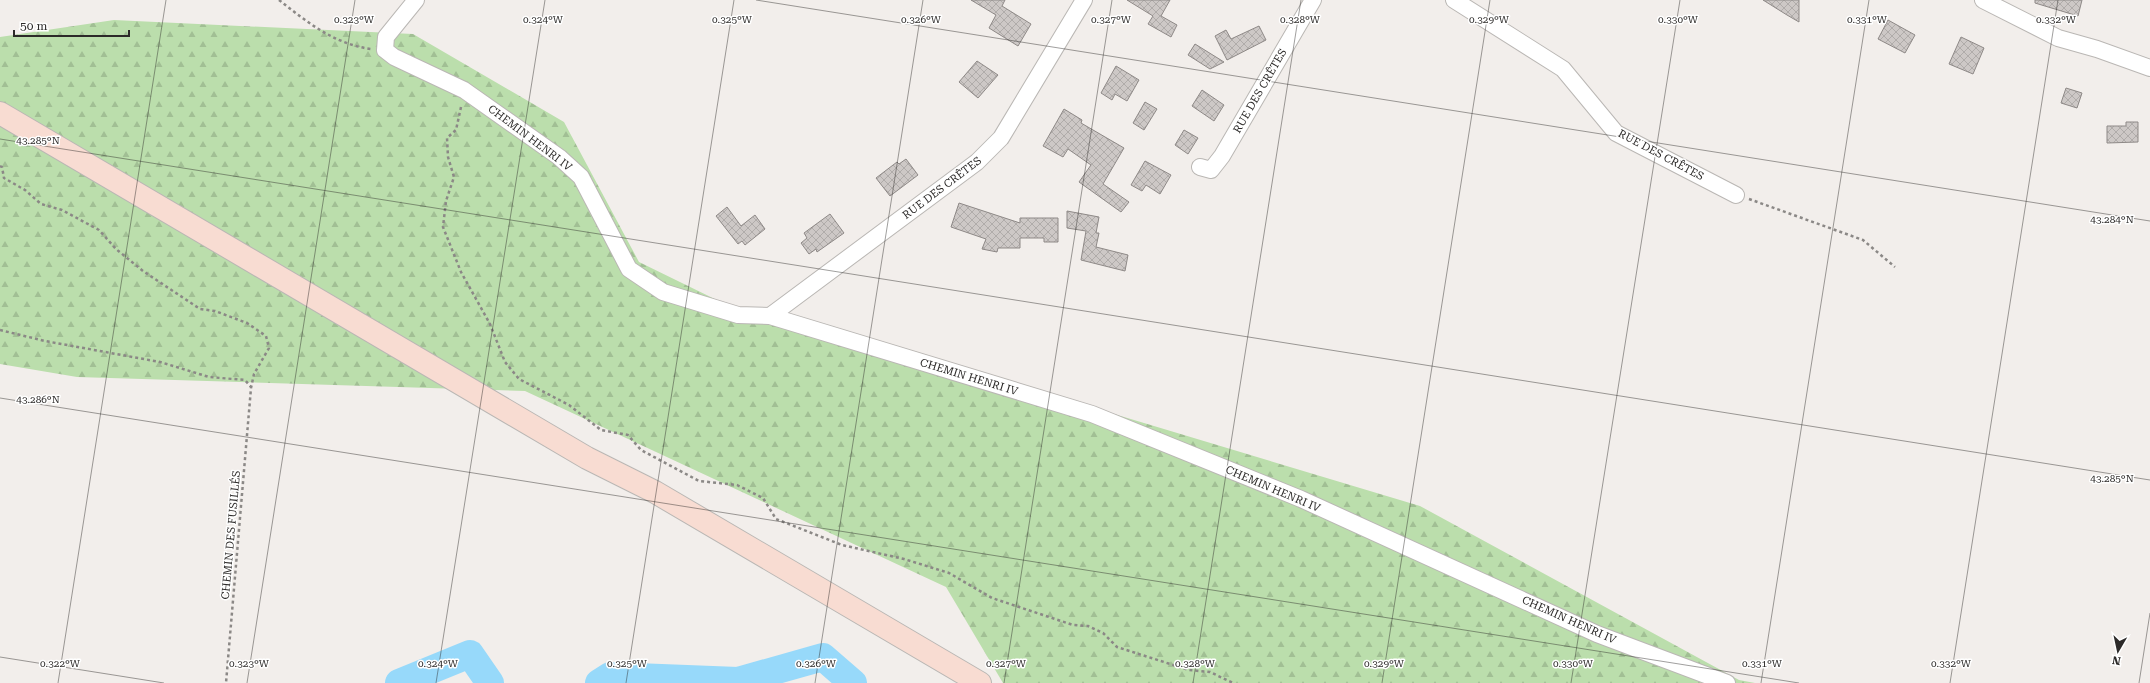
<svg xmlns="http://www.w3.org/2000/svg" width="2150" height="683" viewBox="0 0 2150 683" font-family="'Roboto Serif',serif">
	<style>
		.forest { fill: url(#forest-firs) }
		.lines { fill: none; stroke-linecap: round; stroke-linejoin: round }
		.river { stroke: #97d9fa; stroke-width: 28 }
		.building { fill: url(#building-cross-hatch); stroke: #8e8987 }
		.street-casing { stroke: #bab7b4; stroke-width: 18 }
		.secondary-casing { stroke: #bab7b4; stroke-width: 24 }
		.path { stroke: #8b8886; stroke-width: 2.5; stroke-dasharray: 3 3; stroke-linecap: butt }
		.street { stroke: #fff; stroke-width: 16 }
		.secondary { stroke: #f8dcd2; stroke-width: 22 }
		.ticks { fill: none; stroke: #2c2a29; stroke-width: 1; stroke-opacity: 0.45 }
		.labels { text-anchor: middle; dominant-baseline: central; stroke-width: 3; stroke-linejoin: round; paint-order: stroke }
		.street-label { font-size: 11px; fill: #2c2a29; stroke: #fff }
		.ticks-label { font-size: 10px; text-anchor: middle; fill: #2c2a29; stroke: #fff; stroke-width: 3; stroke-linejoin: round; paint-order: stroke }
	</style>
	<defs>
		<pattern id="forest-firs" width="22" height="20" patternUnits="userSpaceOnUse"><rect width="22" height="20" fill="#bbdeac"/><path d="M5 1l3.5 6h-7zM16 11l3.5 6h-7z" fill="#a1bf94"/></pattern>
		<pattern id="building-cross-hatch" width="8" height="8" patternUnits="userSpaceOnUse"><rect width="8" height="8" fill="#cdc8c6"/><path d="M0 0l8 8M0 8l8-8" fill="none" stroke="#b0acaa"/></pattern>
	</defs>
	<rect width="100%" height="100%" fill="#f2eeeb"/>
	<polygon class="forest" points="114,20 413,34 564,122 639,262 727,305 791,317 1420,506 1739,680 1755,683 1003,683 946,587 525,391 77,377 0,364 0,37"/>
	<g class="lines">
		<g class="river">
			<polyline points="399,683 470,654 490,683"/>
			<polyline points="599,683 610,676 738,681 823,657 853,683"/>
		</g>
	</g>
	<g class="building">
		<polygon points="971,0 1005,0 1002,6 1031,24 1018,46 989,28 996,15"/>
		<polygon points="1127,0 1170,0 1161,16 1177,25 1171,37 1148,24 1153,16"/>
		<polygon points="1763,0 1799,0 1799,22 1787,15"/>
		<polygon points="2035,0 2082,0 2078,16 2035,3"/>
		<polygon points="1888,20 1915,35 1905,53 1878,39"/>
		<polygon points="1259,26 1266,40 1227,60 1215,36 1226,30 1231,39"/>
		<polygon points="1961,37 1984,48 1973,74 1949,64"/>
		<polygon points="1195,44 1224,62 1210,69 1188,55"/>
		<polygon points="977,61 998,75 978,98 959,82"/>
		<polygon points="1116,66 1139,80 1127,101 1115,94 1112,100 1101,93"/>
		<polygon points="2066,88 2082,93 2077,108 2061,103"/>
		<polygon points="1202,90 1224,105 1214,121 1192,106"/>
		<polygon points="1145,102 1157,109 1144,130 1133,123"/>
		<polygon points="1064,109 1082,120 1081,123 1124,148 1103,184 1129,202 1121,212 1079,182 1091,165 1068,149 1063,157 1043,146"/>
		<polygon points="2126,122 2138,122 2138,142 2107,143 2107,126 2126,126"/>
		<polygon points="1184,130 1198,138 1188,154 1175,145"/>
		<polygon points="906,159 918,175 890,196 876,178 897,162 899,164"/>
		<polygon points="1145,161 1171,175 1160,194 1146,185 1142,191 1131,185"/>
		<polygon points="959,203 1020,223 1020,218 1058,218 1058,242 1044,242 1044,238 1020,238 1020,248 998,248 997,252 982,249 986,239 951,227"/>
		<polygon points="727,207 741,226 755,215 765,229 745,245 742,241 738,244 716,216"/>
		<polygon points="1067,211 1099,217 1096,233 1099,233 1096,247 1128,255 1125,271 1081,260 1086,231 1067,228"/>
		<polygon points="830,214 844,233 817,252 816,249 809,254 801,243 807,238 804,233"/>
	</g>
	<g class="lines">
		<defs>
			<g id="street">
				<polyline points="416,0 386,37 385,50 394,57 464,90 559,157 581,177 629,269 663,292 738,315 770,316 1092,414 1301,499 1597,634 1727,683"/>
				<polyline points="1454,0 1563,69 1616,133 1736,195"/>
				<polyline points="1983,0 2058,38 2097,49 2150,68"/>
				<polyline points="1200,167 1211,170 1222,156 1313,0"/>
				<polyline points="770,316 977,162 1001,138 1084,0"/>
			</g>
			<polyline id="secondary" points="0,113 587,458 655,492 980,683"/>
		</defs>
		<use href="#street" class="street-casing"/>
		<use href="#secondary" class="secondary-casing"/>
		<g class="path">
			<path d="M279 0C307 22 334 44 371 49"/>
			<polyline points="461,107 456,130 447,138 448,157 454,177 446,201 443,227 461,272 490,324 505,362 519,379 569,405 601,430 628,435 641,450 699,481 737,485 763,498 776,519 842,545 904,559 949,573 992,598 1073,625 1088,626 1103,633 1117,647 1189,670 1210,672 1233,683"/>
			<polyline points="0,166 2,167 4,178 25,190 41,204 62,210 99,230 116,249 143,271 200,309 215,311 247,323 266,336 269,348 254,374 251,388 226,683"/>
			<polyline points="1749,199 1863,240 1895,267"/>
			<polyline points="0,330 45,341 160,362 209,377 245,380 251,387"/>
		</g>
		<use href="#street" class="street"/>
		<use href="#secondary" class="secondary"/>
	</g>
	<path class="ticks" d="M756 0 2150 221M0 139 2150 480M0 398 1799 683M0 657 164 683M58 683 166 0M247 683 355 0M436 683 545 0M626 683 734 0M815 683 923 0M1004 683 1112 0M1193 683 1301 0M1382 683 1490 0M1571 683 1680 0M1761 683 1869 0M1950 683 2058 0M2139 683 2150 613"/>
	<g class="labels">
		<g class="street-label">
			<text transform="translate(1260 91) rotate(-60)">RUE DES CRÊTES</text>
			<text transform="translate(530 138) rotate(37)">CHEMIN HENRI IV</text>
			<text transform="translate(1661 155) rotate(28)">RUE DES CRÊTES</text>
			<text transform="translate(942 188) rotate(-37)">RUE DES CRÊTES</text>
			<text transform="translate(969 377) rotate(17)">CHEMIN HENRI IV</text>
			<text transform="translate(1273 489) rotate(23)">CHEMIN HENRI IV</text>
			<text transform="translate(231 535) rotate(-85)">CHEMIN DES FUSILLÉS</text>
			<text transform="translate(1569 620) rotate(24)">CHEMIN HENRI IV</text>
		</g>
	</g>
	<g class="ticks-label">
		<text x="354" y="23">0.323°W</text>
		<text x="543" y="23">0.324°W</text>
		<text x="732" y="23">0.325°W</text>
		<text x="921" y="23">0.326°W</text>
		<text x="1111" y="23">0.327°W</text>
		<text x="1300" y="23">0.328°W</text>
		<text x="1489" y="23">0.329°W</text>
		<text x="1678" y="23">0.330°W</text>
		<text x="1867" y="23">0.331°W</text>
		<text x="2056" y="23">0.332°W</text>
		<text x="38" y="144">43.285°N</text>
		<text x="2112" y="223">43.284°N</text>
		<text x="38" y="403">43.286°N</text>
		<text x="2112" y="482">43.285°N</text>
		<text x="60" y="667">0.322°W</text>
		<text x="249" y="667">0.323°W</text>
		<text x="438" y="667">0.324°W</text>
		<text x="627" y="667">0.325°W</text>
		<text x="816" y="667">0.326°W</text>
		<text x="1006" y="667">0.327°W</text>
		<text x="1195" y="667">0.328°W</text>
		<text x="1384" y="667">0.329°W</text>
		<text x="1573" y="667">0.330°W</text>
		<text x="1762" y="667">0.331°W</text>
		<text x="1951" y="667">0.332°W</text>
	</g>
	<g transform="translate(2118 651) rotate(189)" stroke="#ffffff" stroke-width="3" paint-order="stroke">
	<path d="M0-3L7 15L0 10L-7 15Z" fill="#2c2a29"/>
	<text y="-6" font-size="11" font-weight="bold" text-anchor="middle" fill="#2c2a29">N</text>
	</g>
	<path d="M14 30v6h115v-6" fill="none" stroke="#2c2a29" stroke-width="2"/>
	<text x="20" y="30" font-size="12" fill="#2c2a29" stroke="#ffffff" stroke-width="3" paint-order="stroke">50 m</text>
</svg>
